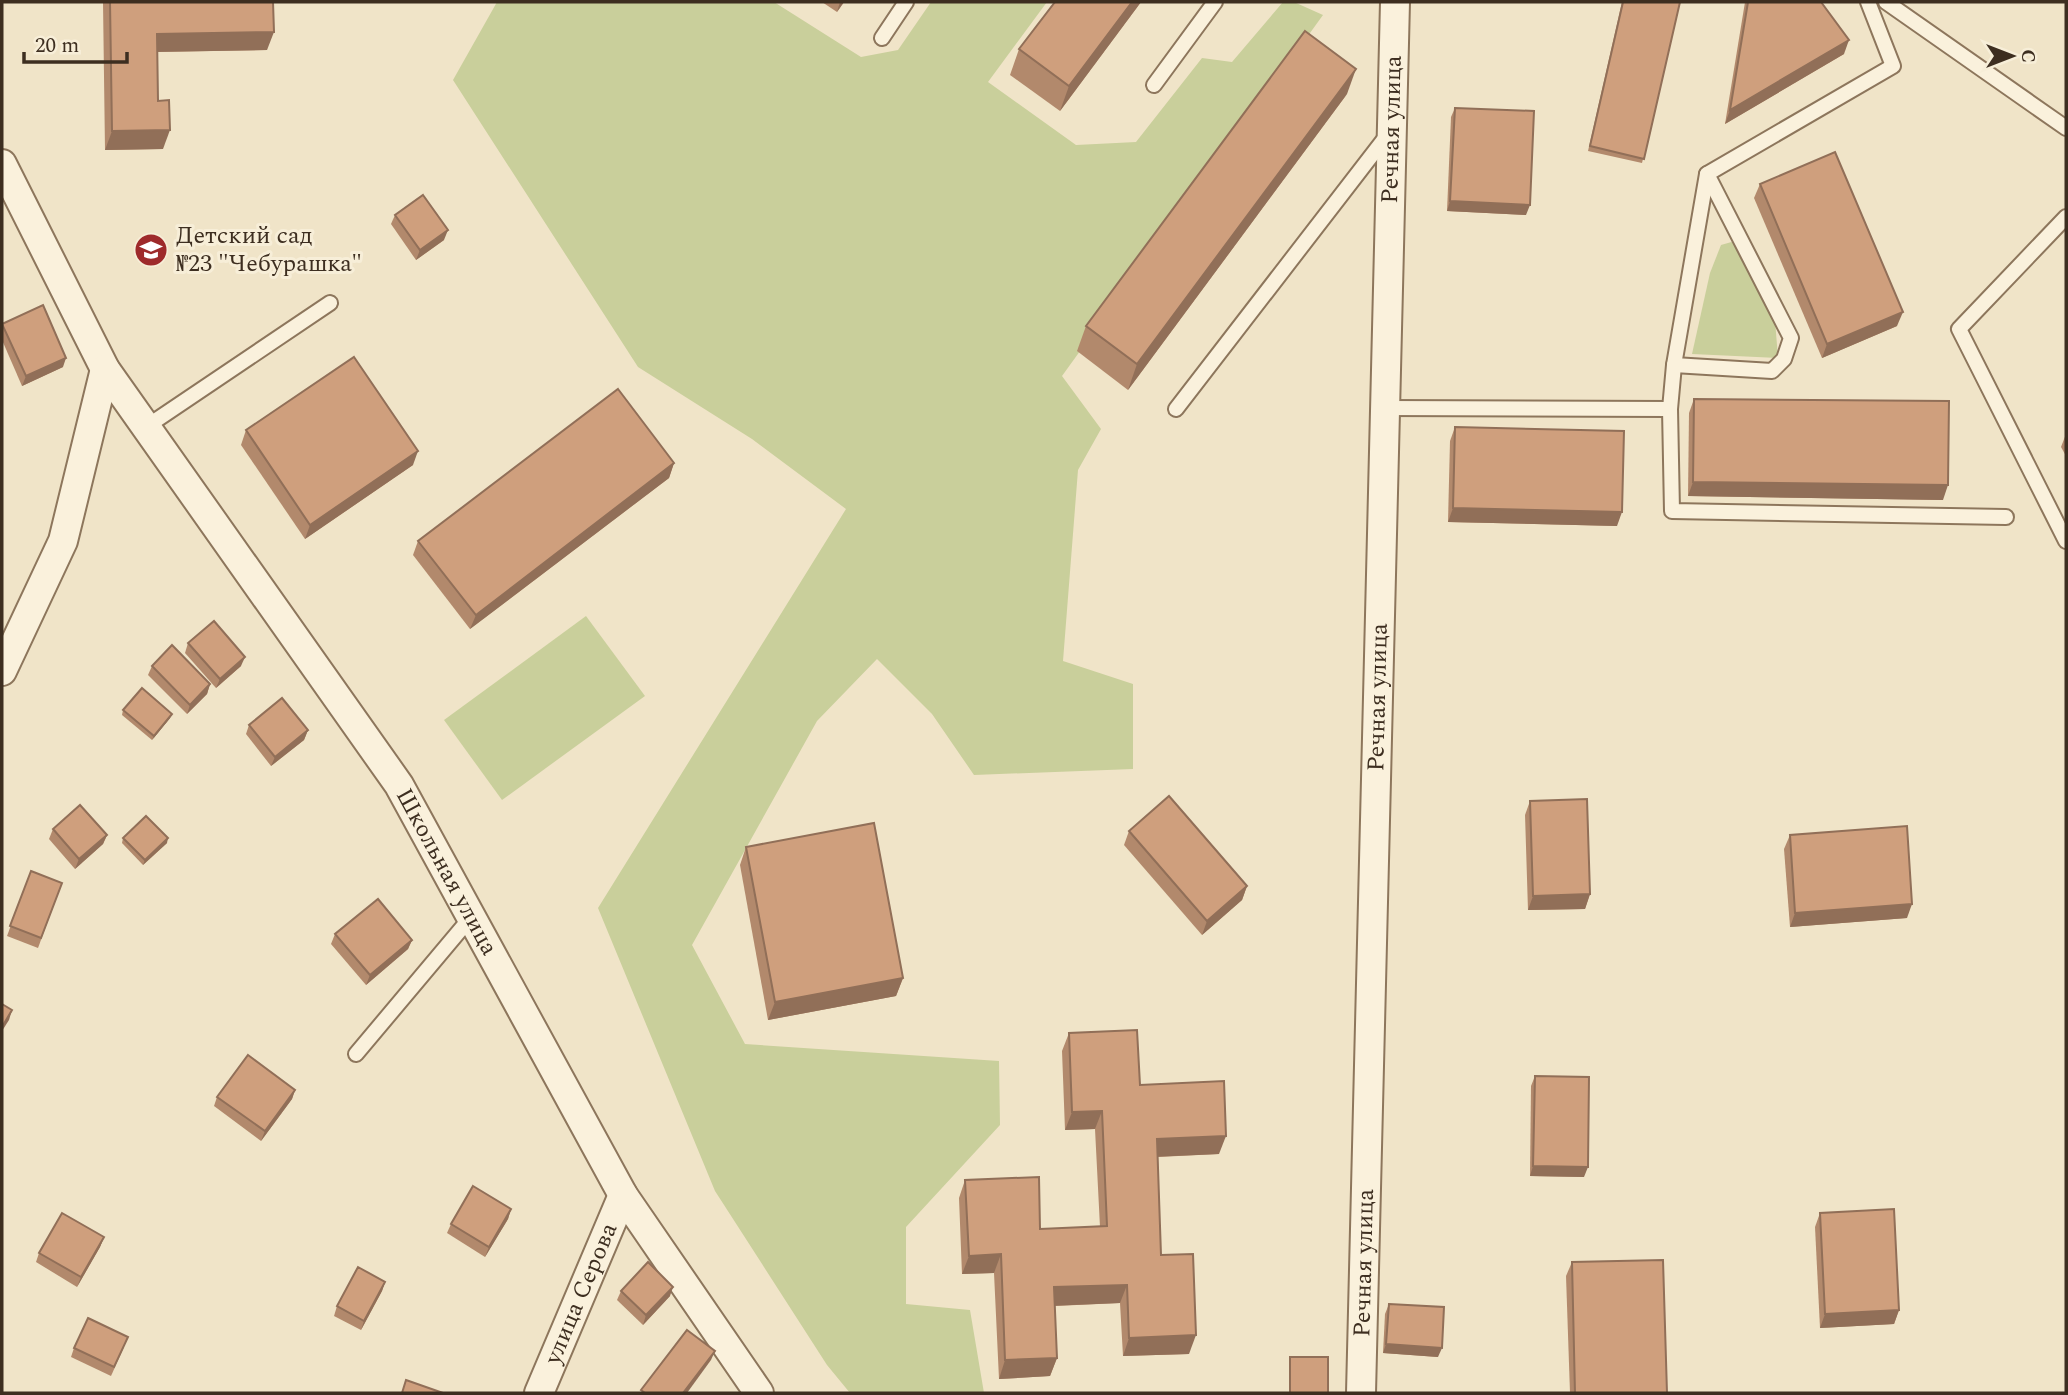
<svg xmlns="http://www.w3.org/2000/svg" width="2068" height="1395" viewBox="0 0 2068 1395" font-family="Spectral,serif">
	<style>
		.green { fill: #c9cf9b }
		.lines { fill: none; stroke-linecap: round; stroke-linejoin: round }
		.service-casing { stroke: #8d765c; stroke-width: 18 }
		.minor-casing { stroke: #8d765c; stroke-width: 32 }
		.service { stroke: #faf1dc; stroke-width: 14 }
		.minor { stroke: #faf1dc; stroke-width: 28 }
		.wall { fill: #b2896c }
		.shaded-wall { fill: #916f58 }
		.building { fill: #cf9f7d; stroke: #916f58; stroke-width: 2 }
		.labels { text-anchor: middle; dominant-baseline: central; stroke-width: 6; stroke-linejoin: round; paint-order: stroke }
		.street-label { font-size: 24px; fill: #3d2e20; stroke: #f7eed8 }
		.poi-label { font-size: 24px; fill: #3d2e20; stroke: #f7eed8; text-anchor: start }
	</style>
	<rect width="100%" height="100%" fill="#f0e4c8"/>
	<g class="green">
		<polygon points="497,2 774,2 861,57 898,50 931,2 1047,2 988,82 1076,145 1136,142 1202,58 1232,62 1283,2 1294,2 1323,15 1062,376 1101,429 1078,470 1063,661 1133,684 1133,769 974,775 932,714 877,659 817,721 692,945 745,1044 999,1061 1000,1125 906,1227 906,1304 970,1310 984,1393 850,1393 827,1365 715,1191 598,908 846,509 752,439 638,367 453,80"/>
		<polygon points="1735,241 1775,320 1778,358 1692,354 1710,273 1721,245"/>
		<polygon points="586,616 645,696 502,800 444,720"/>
	</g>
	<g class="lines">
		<defs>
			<g id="service">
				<polyline points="1868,2 1893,66 1707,174 1674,365 1670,409 1672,511 2006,517"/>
				<polyline points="1886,2 2066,128"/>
				<polyline points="882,38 906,2"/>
				<polyline points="1154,85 1215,2"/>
				<polyline points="2066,217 1959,329 2066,541"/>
				<polyline points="1674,365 1772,371 1784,359 1791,338 1707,174"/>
				<polyline points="1385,408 1670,409"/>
				<polyline points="1176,409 1389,133"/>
				<polyline points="146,427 330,303"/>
				<polyline points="356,1054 472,916"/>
			</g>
			<g id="minor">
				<path id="s1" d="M2 164 105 369 399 785 623 1195 759 1393"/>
				<polyline points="2,671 63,541 105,369"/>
				<path id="s2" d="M539 1393 623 1195"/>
				<path id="s3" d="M1361 1393 1395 2"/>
			</g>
		</defs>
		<use href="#service" class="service-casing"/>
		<use href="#minor" class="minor-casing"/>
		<use href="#service" class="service"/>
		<use href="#minor" class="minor"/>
	</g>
	<g class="wall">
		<polygon points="103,2 273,2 267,50 157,52 158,101 163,149 105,150"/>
		<polygon points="822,2 844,2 837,12"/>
		<polygon points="1141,2 1060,111 1010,75 1019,49"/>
		<polygon points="1622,2 1680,2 1642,163 1588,151"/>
		<polygon points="1745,2 1821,2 1844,54 1725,124"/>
		<polygon points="1347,94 1128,390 1077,351 1086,326"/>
		<polygon points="1455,108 1526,215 1447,211 1451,117"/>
		<polygon points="1760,184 1897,326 1822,358 1754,198"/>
		<polygon points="395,215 444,240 416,260 391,224"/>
		<polygon points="2,324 63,367 22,386 2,340"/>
		<polygon points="1694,399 1943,500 1688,496 1689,413"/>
		<polygon points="1455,427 1617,526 1448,522 1450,441"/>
		<polygon points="246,430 413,465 305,539 241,445"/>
		<polygon points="2066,434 2066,456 2061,447"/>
		<polygon points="674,463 669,478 470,629 413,555 418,541"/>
		<polygon points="188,643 241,666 216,688 185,653"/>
		<polygon points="152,666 210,684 207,694 187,714 148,675"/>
		<polygon points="123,710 170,718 152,740 122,715"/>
		<polygon points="249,725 308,730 304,740 271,766 246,734"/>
		<polygon points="1530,801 1590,894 1585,909 1528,910 1525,815"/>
		<polygon points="53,829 107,835 103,844 75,869 49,839"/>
		<polygon points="1129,831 1247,886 1242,900 1202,935 1124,845"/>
		<polygon points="1790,835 1907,918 1790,927 1784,849"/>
		<polygon points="123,838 167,843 143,865 122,843"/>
		<polygon points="746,847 903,978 896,996 768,1020 740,865"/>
		<polygon points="31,871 62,883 38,948 7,936"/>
		<polygon points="335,934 412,940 408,949 366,985 331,944"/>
		<polygon points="1069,1033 1140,1085 1219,1154 1158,1157 1161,1255 1189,1354 1123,1356 1120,1303 1055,1306 1057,1358 1050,1376 999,1379 994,1273 962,1274 959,1198 965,1180 1040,1229 1100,1227 1095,1129 1065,1130 1062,1051"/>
		<polygon points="1535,1076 1584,1177 1530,1176 1531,1086"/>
		<polygon points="295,1090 292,1099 261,1141 214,1106 217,1097"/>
		<polygon points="511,1209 508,1219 485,1257 447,1233 451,1224"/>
		<polygon points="1820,1213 1899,1310 1894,1324 1820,1328 1815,1227"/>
		<polygon points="104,1237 100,1247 77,1287 36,1262 39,1253"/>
		<polygon points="1572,1262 1667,1393 1570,1393 1566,1276"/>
		<polygon points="385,1282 382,1291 361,1330 334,1316 337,1306"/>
		<polygon points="621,1291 670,1296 643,1325 617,1300"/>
		<polygon points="1389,1304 1438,1357 1383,1353 1385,1314"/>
		<polygon points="124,1347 111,1376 71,1357 74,1348"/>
		<polygon points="1290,1357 1328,1393 1289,1393 1289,1362"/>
	</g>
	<g class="shaded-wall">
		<polygon points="840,2 844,2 837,12"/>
		<polygon points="1132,2 1141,2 1060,111 1069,86"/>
		<polygon points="274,32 267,50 150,52 157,34"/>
		<polygon points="1849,40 1844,54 1725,124 1730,110"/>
		<polygon points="1356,69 1347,94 1128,390 1137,364"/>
		<polygon points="170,130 163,149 105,150 112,131"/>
		<polygon points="1450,201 1530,205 1526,215 1447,211"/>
		<polygon points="448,230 444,240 416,260 420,250"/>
		<polygon points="1903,312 1897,326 1822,358 1827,344"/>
		<polygon points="66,358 63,367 22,386 26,376"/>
		<polygon points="418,451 413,465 305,539 310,525"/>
		<polygon points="674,463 669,478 470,629 476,615"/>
		<polygon points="1693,482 1948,485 1943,500 1688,496"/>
		<polygon points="1453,508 1622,512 1617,526 1448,522"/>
		<polygon points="245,657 241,666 216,688 220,679"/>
		<polygon points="210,684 207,694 187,714 190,705"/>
		<polygon points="172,714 170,718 152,740 154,736"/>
		<polygon points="308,730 304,740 271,766 275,757"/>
		<polygon points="107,835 103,844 75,869 79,859"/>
		<polygon points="168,838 167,843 143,865 145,860"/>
		<polygon points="1247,886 1242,900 1202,935 1207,921"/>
		<polygon points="1590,894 1585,909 1528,910 1533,896"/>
		<polygon points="1912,904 1907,918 1790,927 1795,913"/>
		<polygon points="412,940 408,949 366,985 370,975"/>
		<polygon points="903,978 896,996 768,1020 775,1002"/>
		<polygon points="12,1010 9,1020 2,1031 2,1027"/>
		<polygon points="295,1090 292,1099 261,1141 265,1131"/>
		<polygon points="1102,1111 1095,1129 1065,1130 1072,1112"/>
		<polygon points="1226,1136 1219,1154 1150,1157 1157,1139"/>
		<polygon points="1533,1166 1588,1167 1584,1177 1530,1176"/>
		<polygon points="511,1209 508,1219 485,1257 489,1247"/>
		<polygon points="104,1237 100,1247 77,1287 81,1277"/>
		<polygon points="1001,1254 994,1273 962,1274 969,1256"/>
		<polygon points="385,1282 382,1291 361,1330 364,1321"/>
		<polygon points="1127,1285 1120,1303 1048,1306 1054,1287"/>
		<polygon points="673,1287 670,1296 643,1325 646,1315"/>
		<polygon points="1899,1310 1894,1324 1820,1328 1825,1314"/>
		<polygon points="1196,1335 1189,1354 1123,1356 1129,1338"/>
		<polygon points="1386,1344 1442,1348 1438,1357 1383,1353"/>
		<polygon points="715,1351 711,1360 687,1393 683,1393"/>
		<polygon points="1057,1358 1050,1376 999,1379 1005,1360"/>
	</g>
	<g class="building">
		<polygon points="110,2 273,2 274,32 157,34 158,101 169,100 170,130 112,131"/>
		<polygon points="1055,2 1132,2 1069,86 1019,49"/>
		<polygon points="1623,2 1680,2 1644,159 1590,146"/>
		<polygon points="1748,2 1821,2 1849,40 1730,110"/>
		<polygon points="1305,31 1356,69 1137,364 1086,326"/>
		<polygon points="1455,108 1534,111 1530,205 1450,201"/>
		<polygon points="1835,152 1903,312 1827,344 1760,184"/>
		<polygon points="423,195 448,230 420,250 395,215"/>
		<polygon points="43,305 66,358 26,376 2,324"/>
		<polygon points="354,357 418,451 310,525 246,430"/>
		<polygon points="618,389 674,463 476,615 418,541"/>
		<polygon points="1694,399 1949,401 1948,485 1693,482"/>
		<polygon points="1455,427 1624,431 1622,512 1453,508"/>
		<polygon points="214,621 245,657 220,679 188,643"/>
		<polygon points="172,645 210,684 190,705 152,666"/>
		<polygon points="142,688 172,714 154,736 123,710"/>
		<polygon points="282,698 308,730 275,757 249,725"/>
		<polygon points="1169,796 1247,886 1207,921 1129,831"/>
		<polygon points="1587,799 1590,894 1533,896 1530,801"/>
		<polygon points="80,805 107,835 79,859 53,829"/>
		<polygon points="146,816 168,838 145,860 123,838"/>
		<polygon points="874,823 903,978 775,1002 746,847"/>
		<polygon points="1907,826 1912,904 1795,913 1790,835"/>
		<polygon points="31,871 62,883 41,938 10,926"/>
		<polygon points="378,899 412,940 370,975 335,934"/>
		<polygon points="2,1004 12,1010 2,1027"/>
		<polygon points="1137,1030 1140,1085 1224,1081 1226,1136 1157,1139 1161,1255 1193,1254 1196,1335 1129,1338 1127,1285 1054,1287 1057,1358 1005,1360 1001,1254 969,1256 965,1180 1039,1177 1040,1229 1107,1226 1102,1111 1072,1112 1069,1033"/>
		<polygon points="248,1055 295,1090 265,1131 217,1097"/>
		<polygon points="1535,1076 1589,1077 1588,1167 1533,1166"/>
		<polygon points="473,1186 511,1209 489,1247 451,1224"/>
		<polygon points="1894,1209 1899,1310 1825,1314 1820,1213"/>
		<polygon points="62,1213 104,1237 81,1277 39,1253"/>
		<polygon points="1663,1260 1667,1393 1575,1393 1572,1262"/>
		<polygon points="648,1262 673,1287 646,1315 621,1291"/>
		<polygon points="358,1267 385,1282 364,1321 337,1306"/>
		<polygon points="1389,1304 1444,1307 1442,1348 1386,1344"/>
		<polygon points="88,1318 128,1337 114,1367 74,1348"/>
		<polygon points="687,1330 715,1351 683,1393 645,1393 641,1390"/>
		<rect x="1290" y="1357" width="38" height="36"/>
		<polygon points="406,1380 443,1393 402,1393"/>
	</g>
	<defs>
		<symbol id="school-disc" viewBox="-11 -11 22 22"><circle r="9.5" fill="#9e2a2b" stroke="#f7eed8"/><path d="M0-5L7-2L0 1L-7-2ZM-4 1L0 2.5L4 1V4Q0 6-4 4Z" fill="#fff"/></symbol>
	</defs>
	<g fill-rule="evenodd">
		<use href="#school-disc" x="132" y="231" width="38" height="38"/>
	</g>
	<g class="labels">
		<g class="street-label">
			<text stroke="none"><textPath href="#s3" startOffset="1264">Речная улица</textPath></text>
			<text stroke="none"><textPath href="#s3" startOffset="696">Речная улица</textPath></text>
			<text stroke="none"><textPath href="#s1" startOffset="838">Школьная улица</textPath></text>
			<text stroke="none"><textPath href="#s3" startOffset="130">Речная улица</textPath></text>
			<text stroke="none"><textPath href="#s2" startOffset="108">улица Серова</textPath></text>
		</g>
		<g class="poi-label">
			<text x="176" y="236">Детский сад<tspan x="176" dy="28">№23 "Чебурашка"</tspan></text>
		</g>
	</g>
	<rect width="2068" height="1395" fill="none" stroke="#3d2e20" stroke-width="7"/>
	<g transform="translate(2012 56) rotate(90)" stroke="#f7eed8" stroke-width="5" paint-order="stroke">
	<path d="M0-5L12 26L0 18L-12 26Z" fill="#3d2e20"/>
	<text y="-10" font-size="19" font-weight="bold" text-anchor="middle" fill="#3d2e20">С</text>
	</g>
	<path d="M24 52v10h103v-10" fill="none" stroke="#3d2e20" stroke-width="3.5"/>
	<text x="35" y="52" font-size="21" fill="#3d2e20" stroke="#f7eed8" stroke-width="5" paint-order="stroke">20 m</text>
</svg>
